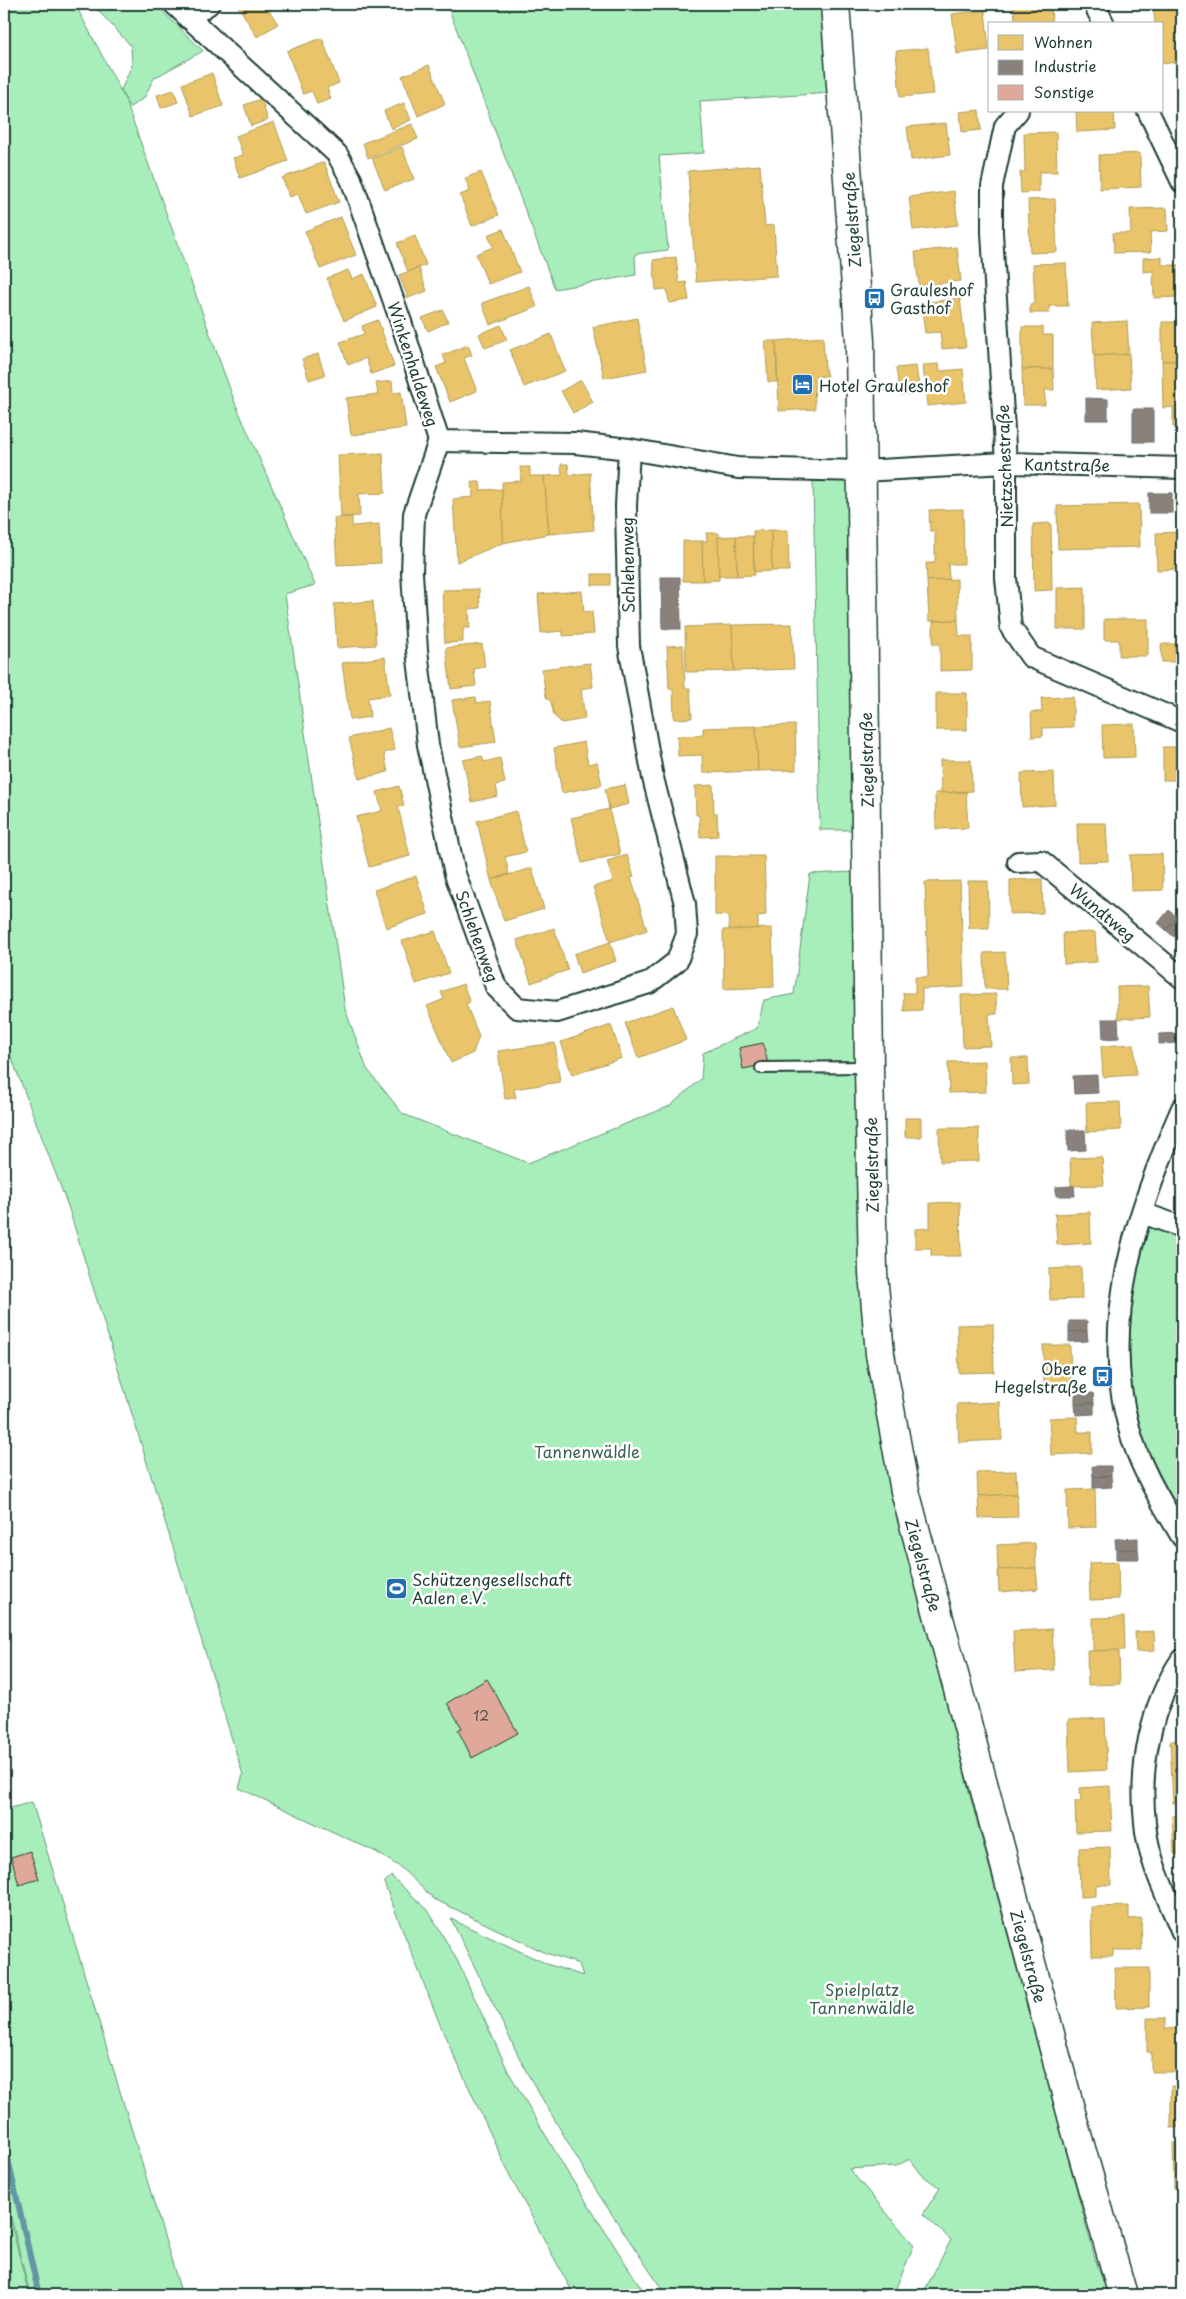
<svg xmlns="http://www.w3.org/2000/svg" width="1186" height="2299" viewBox="0 0 1186 2299" font-family="'Playpen Sans',sans-serif">
	<style>
		.green { fill: #a8eeba; stroke: #649677 }
		.homes { fill: #e9c46a; stroke: #ac9c5a }
		.industry { fill: #8a817c; stroke: #6a6d66 }
		.lines { fill: none; stroke-linecap: round; stroke-linejoin: round }
		.stream { stroke: #6395a5; stroke-width: 6 }
		.building { fill: #e0a89a; stroke: #1f3d34 }
		.lane-casing { stroke: #1f3d34; stroke-width: 14 }
		.street-casing { stroke: #1f3d34; stroke-width: 24 }
		.secondary-casing { stroke: #1f3d34; stroke-width: 31 }
		.lane { stroke: #fff; stroke-width: 10 }
		.street { stroke: #fff; stroke-width: 20 }
		.secondary { stroke: #fff; stroke-width: 28 }
		.labels { text-anchor: middle; dominant-baseline: central; stroke-width: 5; stroke-linejoin: round; paint-order: stroke }
		.number-label { font-size: 14px; fill: #4f584e }
		.street-label { font-size: 16px; fill: #1f3d34; stroke: #fff }
		.poi-label { font-size: 16px; fill: #1f3d34; stroke: #fff; text-anchor: start }
		.park-label { font-size: 16px; fill: #3a604f; stroke: #fff }
	</style>
	<rect width="100%" height="100%" fill="#fff"/>
	<filter id="ink" filterUnits="userSpaceOnUse"><feTurbulence type="fractalNoise" baseFrequency=".02" numOctaves="2"/><feDisplacementMap in="SourceGraphic" scale="10" xChannelSelector="R" yChannelSelector="G"/><feConvolveMatrix kernelMatrix="1 2 1 2 8 2 1 2 1" color-interpolation-filters="sRGB"/></filter>
	<g filter="url(#ink)">
		<g class="green">
			<polygon points="4,4 75,4 126,101 121,90 132,65 131,46 94,6 96,4 155,4 203,51 154,78 144,98 130,107 126,102 235,403 315,585 285,594 345,1009 367,1069 403,1114 528,1163 670,1106 701,1079 703,1053 757,1028 764,1000 794,994 810,874 854,872 890,1463 969,1792 1095,2258 1108,2295 922,2295 951,2240 923,2214 940,2188 922,2175 910,2159 896,2166 849,2169 914,2245 893,2295 666,2295 599,2195 527,2073 451,1919 547,1964 583,1976 579,1964 546,1953 434,1899 400,1867 376,1852 239,1788 243,1775 68,1206 4,1038"/>
			<polygon points="451,4 827,4 833,93 700,101 704,153 659,156 668,250 635,254 636,275 555,289 448,7"/>
			<polygon points="813,480 853,480 858,830 820,830"/>
			<polygon points="1142,1213 1182,1227 1182,1537 1154,1489 1117,1360"/>
			<polygon points="32,1802 182,2295 30,2295 4,2189 4,2123 6,2116 4,2107 4,1810"/>
			<polygon points="391,1876 428,1910 457,1960 508,2071 569,2175 646,2295 574,2295 511,2178 443,2032 384,1883"/>
			<polygon points="4,2195 29,2295 4,2295"/>
		</g>
		<g class="homes">
			<polygon points="237,4 265,4 278,24 257,37"/>
			<polygon points="1014,4 1051,4 1052,24 1015,24"/>
			<polygon points="1182,4 1182,44 1175,45 1177,62 1162,64 1162,24 1155,24 1153,5"/>
			<polygon points="985,10 989,50 957,54 952,14"/>
			<polygon points="322,38 339,83 327,88 331,99 317,104 312,91 303,94 287,51"/>
			<polygon points="928,48 933,94 900,97 896,51"/>
			<polygon points="429,65 445,104 418,116 402,76"/>
			<polygon points="1177,68 1182,68 1182,115"/>
			<polygon points="212,73 223,106 193,116 182,84"/>
			<polygon points="174,90 178,102 161,108 157,95"/>
			<polygon points="261,99 268,120 251,126 244,105"/>
			<polygon points="404,103 411,120 391,129 384,111"/>
			<polygon points="979,110 981,130 962,132 960,112"/>
			<polygon points="1076,111 1114,111 1115,130 1077,132"/>
			<polygon points="274,122 288,161 240,178 233,158 243,155 236,136"/>
			<polygon points="946,123 950,155 911,160 907,127"/>
			<polygon points="412,124 418,139 368,158 363,143"/>
			<polygon points="1056,132 1057,172 1039,172 1039,192 1021,193 1020,172 1025,172 1024,133"/>
			<polygon points="402,147 414,179 385,190 372,158"/>
			<polygon points="1140,153 1141,187 1100,189 1099,155"/>
			<polygon points="324,162 339,202 306,214 298,194 290,197 282,178"/>
			<polygon points="760,165 765,226 774,225 777,276 696,282 688,171"/>
			<polygon points="481,172 499,215 472,226 460,195 470,191 465,178"/>
			<polygon points="954,191 958,225 913,230 909,197"/>
			<polygon points="1055,199 1057,252 1030,253 1028,200"/>
			<polygon points="1167,208 1168,231 1150,232 1151,252 1114,253 1113,233 1131,233 1130,209"/>
			<polygon points="341,217 356,255 320,269 305,231"/>
			<polygon points="503,229 520,272 488,284 476,254 493,247 488,235"/>
			<polygon points="415,236 426,265 408,272 397,243"/>
			<polygon points="957,247 961,281 919,286 915,252"/>
			<polygon points="676,257 679,283 686,282 689,300 669,303 667,289 656,290 653,260"/>
			<polygon points="1162,257 1162,265 1182,265 1182,297 1154,298 1153,271 1143,272 1143,258"/>
			<polygon points="1066,263 1068,306 1049,306 1050,313 1030,313 1030,304 1035,304 1033,264"/>
			<polygon points="419,268 427,291 408,298 399,275"/>
			<polygon points="348,270 352,279 364,274 377,307 344,321 327,278"/>
			<polygon points="529,286 537,307 490,325 482,303"/>
			<polygon points="960,298 966,347 942,349 940,332 925,333 921,303"/>
			<polygon points="443,310 448,322 428,331 422,318"/>
			<polygon points="1178,311 1182,311 1182,361 1162,361 1162,322 1178,322"/>
			<polygon points="637,318 647,370 604,378 593,327"/>
			<polygon points="378,320 394,366 371,374 366,358 348,365 340,342 364,334 362,326"/>
			<polygon points="1127,321 1129,354 1094,356 1092,323"/>
			<polygon points="501,325 507,340 485,348 479,334"/>
			<polygon points="1022,327 1043,327 1043,335 1053,335 1053,369 1022,369"/>
			<polygon points="551,334 565,371 524,387 510,350"/>
			<polygon points="823,337 825,369 827,376 814,377 815,409 779,411 776,341"/>
			<polygon points="765,341 776,341 777,382 768,382"/>
			<polygon points="468,345 472,355 464,358 477,391 450,402 436,367 446,363 443,355"/>
			<polygon points="318,354 325,375 309,380 302,359"/>
			<polygon points="1129,354 1131,388 1096,390 1094,356"/>
			<polygon points="1162,361 1182,361 1182,427 1173,427 1173,407 1163,408"/>
			<polygon points="939,364 940,371 963,369 966,402 927,406 923,365"/>
			<polygon points="916,366 920,393 900,395 896,368"/>
			<polygon points="1022,369 1053,369 1054,390 1045,390 1045,405 1023,405"/>
			<polygon points="581,380 593,402 573,413 561,391"/>
			<polygon points="392,381 393,393 401,392 406,428 351,435 346,398 378,394 376,383"/>
			<polygon points="383,453 385,493 359,494 360,516 341,517 338,455"/>
			<polygon points="561,464 568,464 569,475 590,473 594,530 549,534 544,476 562,475"/>
			<polygon points="520,467 530,467 530,476 544,476 549,534 503,543 502,482 521,481"/>
			<polygon points="472,482 480,482 481,490 502,489 503,543 457,562 453,499 473,497"/>
			<polygon points="1139,504 1140,547 1058,549 1057,506"/>
			<polygon points="963,509 964,564 948,564 949,580 927,581 926,563 935,563 935,531 930,531 929,510"/>
			<polygon points="352,517 352,526 379,524 381,563 337,565 334,518"/>
			<polygon points="1051,523 1052,590 1034,591 1033,524"/>
			<polygon points="771,530 772,571 754,572 753,531"/>
			<polygon points="771,530 788,530 789,571 772,571"/>
			<polygon points="1182,532 1182,569 1157,570 1156,533"/>
			<polygon points="706,533 719,533 719,580 703,581 702,541 707,541"/>
			<polygon points="736,536 753,536 754,575 737,576"/>
			<polygon points="736,536 737,576 719,576 718,537"/>
			<polygon points="683,541 702,541 703,581 683,581"/>
			<rect x="592" y="574" width="18" height="11"/>
			<polygon points="957,579 958,620 929,621 927,581"/>
			<polygon points="1085,587 1085,629 1057,629 1057,588"/>
			<polygon points="479,589 480,608 469,609 470,628 463,628 463,642 445,643 442,590"/>
			<polygon points="582,591 584,612 592,611 594,634 563,636 563,631 541,633 538,594"/>
			<polygon points="373,601 376,645 337,648 334,604"/>
			<polygon points="1104,619 1148,619 1148,656 1119,656 1119,640 1104,640"/>
			<polygon points="958,620 959,636 972,636 972,670 940,671 940,644 933,644 933,621"/>
			<polygon points="792,624 794,669 734,671 732,625"/>
			<polygon points="732,625 734,671 686,672 685,627"/>
			<polygon points="482,644 485,667 474,669 476,686 451,689 446,648"/>
			<polygon points="1161,644 1182,644 1182,686 1176,686 1175,662 1162,662"/>
			<polygon points="683,645 685,688 690,688 692,718 674,719 673,689 669,689 667,646"/>
			<polygon points="385,657 390,695 368,698 370,717 350,720 342,663"/>
			<polygon points="590,663 593,687 581,689 585,719 562,723 554,716 551,702 546,697 542,669"/>
			<rect x="936" y="693" width="31" height="37"/>
			<polygon points="476,697 477,703 490,701 496,742 460,747 452,700"/>
			<polygon points="1073,697 1073,727 1043,728 1043,736 1032,737 1031,712 1042,712 1041,698"/>
			<polygon points="1134,724 1135,757 1103,758 1102,725"/>
			<polygon points="795,725 796,770 758,771 756,726"/>
			<polygon points="756,726 758,771 703,773 702,755 678,756 677,736 703,735 703,728"/>
			<polygon points="389,728 395,750 384,753 388,772 359,779 349,738"/>
			<polygon points="584,742 588,764 597,762 602,785 562,793 554,748"/>
			<rect x="1163" y="747" width="19" height="33"/>
			<polygon points="482,756 484,762 500,758 505,783 496,785 498,796 472,802 463,760"/>
			<polygon points="940,760 971,760 972,791 941,793"/>
			<polygon points="1054,772 1055,805 1022,807 1021,773"/>
			<polygon points="625,785 629,804 609,809 605,789"/>
			<polygon points="713,785 714,813 717,813 718,836 700,837 699,815 696,815 695,786"/>
			<polygon points="399,786 404,806 398,807 410,856 369,867 356,817 382,811 377,792"/>
			<polygon points="966,792 968,828 936,829 935,793"/>
			<polygon points="609,809 620,854 582,863 571,818"/>
			<polygon points="516,811 526,852 505,857 509,874 491,880 477,821"/>
			<polygon points="1077,823 1106,823 1108,861 1078,862"/>
			<polygon points="1162,854 1163,890 1131,891 1130,855"/>
			<polygon points="627,855 634,877 631,878 647,930 610,942 593,887 613,881 607,861"/>
			<polygon points="715,856 764,856 766,915 758,916 758,929 729,930 729,916 715,915"/>
			<polygon points="532,868 544,909 504,921 491,880"/>
			<polygon points="416,876 428,914 386,928 374,890"/>
			<polygon points="1042,879 1043,913 1010,914 1010,880"/>
			<polygon points="960,881 964,987 922,989 922,1010 904,1011 903,993 915,993 915,977 928,977 925,882"/>
			<polygon points="968,881 988,881 989,928 969,928"/>
			<polygon points="554,928 568,970 531,983 517,940"/>
			<polygon points="772,928 774,987 724,989 723,930"/>
			<polygon points="435,931 449,973 416,984 402,941"/>
			<polygon points="1095,932 1097,962 1064,964 1063,933"/>
			<polygon points="610,942 616,961 580,973 574,954"/>
			<polygon points="1005,952 1007,989 985,989 984,953"/>
			<polygon points="463,984 470,1002 466,1004 479,1036 473,1053 451,1063 427,1006 444,999 441,992"/>
			<polygon points="1148,986 1150,1017 1118,1019 1117,987"/>
			<polygon points="996,994 997,1014 989,1014 991,1046 963,1047 961,995"/>
			<polygon points="673,1006 686,1040 638,1058 625,1023"/>
			<polygon points="611,1025 622,1058 572,1075 561,1042"/>
			<polygon points="555,1043 560,1082 514,1089 516,1098 505,1099 498,1051"/>
			<polygon points="1134,1044 1136,1075 1103,1077 1101,1046"/>
			<polygon points="1011,1058 1028,1058 1029,1084 1012,1085"/>
			<polygon points="985,1061 986,1092 949,1093 948,1062"/>
			<polygon points="1120,1102 1121,1130 1087,1132 1086,1103"/>
			<rect x="905" y="1118" width="16" height="19"/>
			<polygon points="939,1128 979,1128 979,1161 940,1162"/>
			<polygon points="1102,1157 1104,1185 1071,1186 1070,1158"/>
			<polygon points="960,1202 961,1256 931,1256 931,1248 915,1248 915,1229 930,1228 930,1203"/>
			<polygon points="1090,1212 1091,1243 1057,1245 1055,1214"/>
			<polygon points="1081,1267 1082,1299 1050,1300 1049,1269"/>
			<polygon points="993,1324 994,1372 959,1373 957,1325"/>
			<polygon points="1043,1345 1070,1345 1071,1382 1044,1383"/>
			<polygon points="1000,1402 1002,1440 959,1442 957,1404"/>
			<polygon points="1077,1417 1078,1432 1092,1432 1092,1453 1051,1455 1049,1418"/>
			<polygon points="1016,1471 1017,1494 978,1496 977,1472"/>
			<polygon points="1095,1489 1096,1527 1068,1528 1067,1490"/>
			<polygon points="1017,1494 1018,1517 979,1518 978,1496"/>
			<polygon points="1035,1543 1036,1568 998,1570 997,1545"/>
			<polygon points="1118,1562 1119,1599 1090,1600 1089,1563"/>
			<polygon points="1036,1568 1038,1589 999,1592 998,1570"/>
			<polygon points="1124,1617 1125,1650 1093,1651 1093,1618"/>
			<polygon points="1052,1629 1054,1670 1015,1672 1013,1631"/>
			<polygon points="1154,1631 1155,1651 1136,1652 1135,1632"/>
			<polygon points="1119,1650 1120,1684 1088,1685 1087,1651"/>
			<polygon points="1105,1718 1107,1770 1070,1772 1068,1720"/>
			<polygon points="1182,1740 1182,1803 1173,1803 1170,1741"/>
			<polygon points="1110,1786 1112,1831 1076,1832 1075,1801 1081,1801 1080,1788"/>
			<polygon points="1182,1815 1182,1854 1174,1854 1172,1816"/>
			<polygon points="1110,1847 1111,1885 1096,1885 1096,1896 1080,1897 1079,1848"/>
			<polygon points="1129,1906 1129,1919 1141,1918 1142,1950 1113,1950 1113,1956 1092,1956 1091,1907"/>
			<polygon points="1115,1968 1149,1968 1149,2007 1116,2008"/>
			<polygon points="1147,2018 1165,2018 1165,2029 1180,2028 1181,2072 1151,2072 1151,2052 1147,2052"/>
			<polygon points="1171,2086 1182,2086 1182,2127 1171,2128"/>
			<polygon points="1173,2143 1182,2143 1182,2188 1174,2188"/>
		</g>
		<g class="industry">
			<polygon points="1086,398 1108,399 1108,420 1086,420"/>
			<rect x="1133" y="409" width="20" height="33"/>
			<rect x="1149" y="493" width="23" height="20"/>
			<polygon points="661,577 680,577 681,629 662,629"/>
			<polygon points="1169,910 1177,917 1166,930 1158,923"/>
			<polygon points="1177,917 1182,921 1182,927 1174,937 1166,930"/>
			<polygon points="1102,1019 1118,1019 1119,1038 1103,1039"/>
			<polygon points="1180,1033 1181,1043 1159,1044 1159,1034"/>
			<polygon points="1097,1075 1098,1093 1074,1094 1073,1076"/>
			<polygon points="1067,1130 1085,1130 1086,1150 1068,1151"/>
			<polygon points="1071,1186 1074,1186 1075,1196 1056,1196 1056,1187"/>
			<polygon points="1069,1321 1087,1321 1087,1331 1069,1332"/>
			<polygon points="1087,1331 1088,1341 1069,1342 1069,1332"/>
			<polygon points="1093,1393 1094,1403 1075,1404 1075,1394"/>
			<polygon points="1094,1403 1094,1414 1076,1415 1075,1404"/>
			<polygon points="1092,1466 1111,1466 1111,1476 1093,1477"/>
			<polygon points="1111,1476 1112,1487 1093,1488 1093,1477"/>
			<polygon points="1138,1538 1138,1549 1116,1550 1115,1539"/>
			<polygon points="1138,1549 1139,1559 1116,1559 1116,1550"/>
		</g>
		<g class="lines">
			<polyline class="stream" points="4,2142 39,2295"/>
		</g>
		<g class="building">
			<polygon points="763,1043 768,1064 743,1069 739,1048"/>
			<polygon points="487,1679 518,1733 472,1758 458,1730 462,1728 447,1703"/>
			<polygon points="30,1851 39,1879 19,1885 11,1857"/>
		</g>
		<g class="lines">
			<defs>
				<polyline id="lane" points="761,1068 868,1067"/>
				<g id="street">
					<polyline points="174,4 337,154 351,179 401,322 439,441 575,443 629,449 738,468 862,471 1006,463 1182,468"/>
					<polyline points="1094,4 1104,24"/>
					<polyline points="188,18 209,4"/>
					<polyline points="1018,111 1005,126 992,186 992,233 1006,463 1006,578 1011,628 1031,657 1182,722"/>
					<polyline points="1148,111 1182,182"/>
					<polyline points="439,441 414,514 412,573 417,650 428,745 455,874 496,987 517,1008 557,1012 649,983 677,961 687,934 685,904 653,778 629,646 626,506 629,449"/>
					<polyline points="1018,862 1041,861 1182,978"/>
					<path d="M1182 1108C1138 1207 1099 1320 1129 1428 1139 1467 1162 1503 1182 1537"/>
					<polyline points="1142,1213 1182,1227"/>
					<path d="M1182 1659C1150 1706 1139 1767 1145 1823 1148 1861 1168 1898 1182 1932"/>
				</g>
				<polyline id="secondary" points="835,4 860,341 869,1067 873,1273 880,1354 905,1491 1076,2131 1123,2295"/>
			</defs>
			<use href="#lane" class="lane-casing"/>
			<use href="#street" class="street-casing"/>
			<use href="#secondary" class="secondary-casing"/>
			<use href="#lane" class="lane"/>
			<use href="#street" class="street"/>
			<use href="#secondary" class="secondary"/>
		</g>
	</g>
	<defs>
		<symbol id="bus-square" viewBox="-11 -11 22 22"><rect x="-9" y="-9" width="18" height="18" rx="4" fill="#1f6fb2" stroke="#fff"/><path d="M-5-6H5V4H4V6H2V4H-2V6H-4V4H-5ZM-3.5-4V0h7V-4ZM-3.5 1.2v1.5H-2V1.2ZM2 1.2v1.5H3.5V1.2Z" fill="#fff"/></symbol>
		<symbol id="hotel-square" viewBox="-11 -11 22 22"><rect x="-9" y="-9" width="18" height="18" rx="4" fill="#1f6fb2" stroke="#fff"/><path d="M-6-4.5h1.5V1H6V5H4.5V3h-9V5H-6ZM-4 0a1.8 1.8 0 1 1 3.6 0ZM.5 0V-2.5h3Q6-2.5 6 0Z" fill="#fff"/></symbol>
		<symbol id="stadium-square" viewBox="-11 -11 22 22"><rect x="-9" y="-9" width="18" height="18" rx="4" fill="#1f6fb2" stroke="#fff"/><path d="M0-5a6.5 5 0 1 0 0 10a6.5 5 0 1 0 0-10ZM-3.5-1.8h7v3.6h-7Z" fill="#fff"/></symbol>
	</defs>
	<g fill-rule="evenodd">
		<use href="#bus-square" x="862" y="286" width="25" height="25"/>
		<use href="#hotel-square" x="790" y="372" width="25" height="25"/>
		<use href="#bus-square" x="1090" y="1364" width="25" height="25"/>
		<use href="#stadium-square" x="384" y="1576" width="25" height="25"/>
	</g>
	<g class="labels">
		<g class="number-label">
			<text x="481" y="1715">12</text>
		</g>
		<g class="street-label">
			<text transform="translate(851 220) rotate(-94)">Ziegelstraße</text>
			<text transform="translate(414 364) rotate(72)">Winkenhaldeweg</text>
			<text transform="translate(1067 464) rotate(1)">Kantstraße</text>
			<text transform="translate(1004 466) rotate(-92)">Nietzschestraße</text>
			<text transform="translate(627 565) rotate(-91)">Schlehenweg</text>
			<text transform="translate(866 760) rotate(-91)">Ziegelstraße</text>
			<text transform="translate(1103 912) rotate(40)">Wundtweg</text>
			<text transform="translate(478 936) rotate(70)">Schlehenweg</text>
			<text transform="translate(871 1165) rotate(-91)">Ziegelstraße</text>
			<text transform="translate(924 1565) rotate(75)">Ziegelstraße</text>
			<text transform="translate(1029 1956) rotate(75)">Ziegelstraße</text>
		</g>
		<g class="poi-label">
			<text x="890" y="289">Grauleshof<tspan x="890" dy="18">Gasthof</tspan></text>
			<text x="819" y="385">Hotel Grauleshof</text>
			<text x="1087" y="1368" text-anchor="end">Obere<tspan x="1087" dy="18">Hegelstraße</tspan></text>
			<text x="412" y="1579">Schützengesellschaft<tspan x="412" dy="18">Aalen e.V.</tspan></text>
		</g>
		<g class="park-label">
			<text x="587" y="1451">Tannenwäldle</text>
			<text x="862" y="1989">Spielplatz<tspan x="862" dy="18">Tannenwäldle</tspan></text>
		</g>
	</g>
	<rect width="1186" height="2299" fill="none" stroke="#fff" stroke-width="20"/>
	<rect x="10" y="10" width="1166" height="2279" fill="none" stroke="#1f3d34" stroke-width="2" filter="url(#ink)"/>
	<rect x="988" y="22" width="175" height="90" fill="#ffffff" stroke="#a5b1ae"/>
	<rect x="998" y="35" width="25" height="15" fill="#e9c46a" stroke="#a5b1ae"/>
	<text x="1034" y="48" font-size="15" fill="#1f3d34">Wohnen</text>
	<rect x="998" y="60" width="25" height="15" fill="#8a817c" stroke="#a5b1ae"/>
	<text x="1034" y="72" font-size="15" fill="#1f3d34">Industrie</text>
	<rect x="998" y="85" width="25" height="15" fill="#e0a89a" stroke="#a5b1ae"/>
	<text x="1034" y="98" font-size="15" fill="#1f3d34">Sonstige</text>
</svg>
